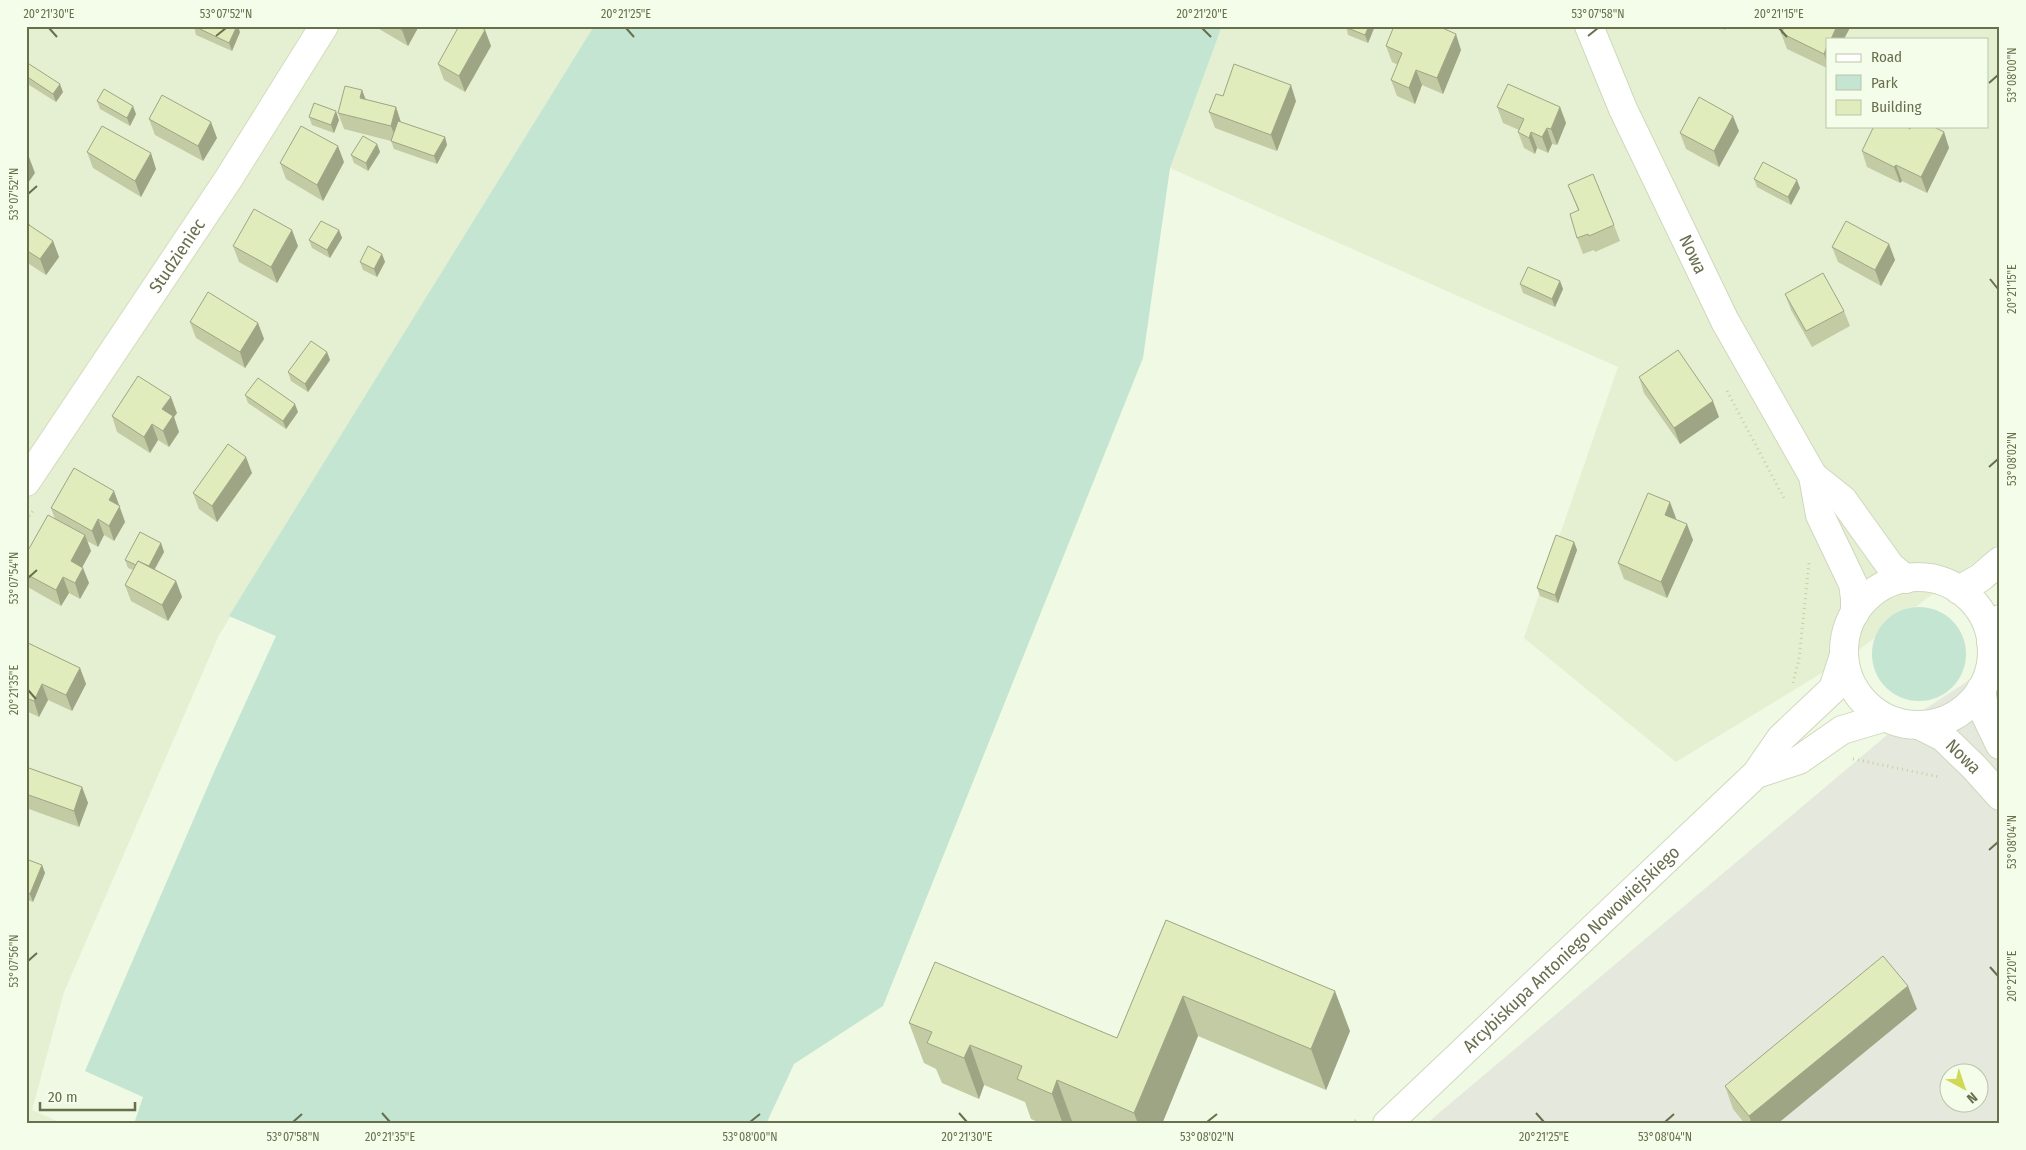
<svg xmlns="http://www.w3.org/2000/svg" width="2026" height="1150" viewBox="0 0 2026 1150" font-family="'Fira Sans Condensed',sans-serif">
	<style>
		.residential { fill: #e5f0d2; fill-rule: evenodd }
		.industrial { fill: #e5e9dd; fill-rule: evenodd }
		.green { fill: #c3e5d2 }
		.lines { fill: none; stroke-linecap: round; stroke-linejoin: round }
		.minor-casing { stroke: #cfd8bb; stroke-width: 30 }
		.tertiary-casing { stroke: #cfd8bb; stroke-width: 30 }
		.secondary-casing { stroke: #d2dcba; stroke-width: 30 }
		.path { stroke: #c6d0a1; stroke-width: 3; stroke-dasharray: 1 4; stroke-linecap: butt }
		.minor { stroke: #fff; stroke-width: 28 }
		.tertiary { stroke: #fff; stroke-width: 28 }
		.secondary { stroke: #fff; stroke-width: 28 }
		.wall { fill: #c2cba3 }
		.shaded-wall { fill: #9ea584 }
		.building { fill: #e1ecbd; stroke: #9ea584 }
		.ticks { fill: none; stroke: #686f4c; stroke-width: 2 }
		.labels { text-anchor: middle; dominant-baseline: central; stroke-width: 5; stroke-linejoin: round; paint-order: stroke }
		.street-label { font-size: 18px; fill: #686f4c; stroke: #f4fde9 }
		.neatline { fill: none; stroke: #686f4c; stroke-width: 2 }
		.ticks-label { font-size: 12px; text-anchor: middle; fill: #686f4c }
	</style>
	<rect width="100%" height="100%" fill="#eff9e3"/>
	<g class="residential">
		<polygon points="26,26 594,26 219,635 64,992 32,1110 64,1124 26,1124"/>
		<path d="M1222 26H2000V543L1856 652 1676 762 1524 638 1618 367 1170 168ZM1827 39H1987V126H1827Z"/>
	</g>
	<path class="industrial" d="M2000 660V1124H1426L1893 730ZM1948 1072H1978V1102H1948Z"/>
	<g class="green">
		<polygon points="594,26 1222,26 1170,168 1143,358 883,1006 794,1064 766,1124 134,1124 143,1097 85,1071 214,772 276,636 229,616"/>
		<circle cx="1919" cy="654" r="47"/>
	</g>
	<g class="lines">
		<defs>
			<g id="minor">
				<polyline points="1959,590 1980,578 2000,561"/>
				<polyline points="1991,642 2000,619"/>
			</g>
			<g id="tertiary">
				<path id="s1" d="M1589 26 1623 109 1725 321 1813 476 1820 515 1853 584 1855 598V613"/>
				<polyline points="1813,476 1843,500 1891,567 1906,579"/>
				<circle cx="1918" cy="651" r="74"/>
				<polyline points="1981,689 1985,714 2000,745"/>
				<path id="s2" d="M1919 725 1943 737 1974 767 2000 796"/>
				<polyline points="1756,774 1799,760 1842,730 1882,718"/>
				<path id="s3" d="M1387 1124 1756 774 1781 738 1833 689 1844 655"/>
			</g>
			<g id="secondary">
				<path id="s4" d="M26 482 229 178 324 26"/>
			</g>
		</defs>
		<use href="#minor" class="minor-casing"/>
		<use href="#tertiary" class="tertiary-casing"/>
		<use href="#secondary" class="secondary-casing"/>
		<g class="path">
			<polyline points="1727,391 1785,500"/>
			<polyline points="26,520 33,511"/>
			<polyline points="1793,683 1799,659 1809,563"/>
			<polyline points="1853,759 1940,777"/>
			<polyline points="1351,1124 1358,1119"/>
		</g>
		<use href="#minor" class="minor"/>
		<use href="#tertiary" class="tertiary"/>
		<use href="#secondary" class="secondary"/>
	</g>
	<g class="wall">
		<polygon points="374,26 419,26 408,46"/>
		<polygon points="1346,26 1375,26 1368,43 1348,35"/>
		<polygon points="1718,26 1727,26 1725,30"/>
		<polygon points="194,27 240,32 232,51 196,35"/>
		<polygon points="485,30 491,46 465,92 444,80 438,64"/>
		<polygon points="1781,33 1827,39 1827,68 1787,49"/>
		<polygon points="1386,46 1461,50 1443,94 1422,85 1415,104 1397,96 1391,80 1398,65 1392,62"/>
		<polygon points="26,62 63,92 56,102 26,83"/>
		<polygon points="362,90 366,100 396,107 401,122 445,137 447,145 437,164 394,149 391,141 344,129 338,113"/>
		<polygon points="1223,96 1296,101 1277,151 1215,128 1209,112"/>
		<polygon points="97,101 136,114 130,126 100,109"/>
		<polygon points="1497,107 1560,107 1566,123 1557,145 1552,144 1548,153 1537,148 1535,154 1524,148 1518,132 1519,130 1503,123"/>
		<polygon points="309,117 339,120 334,133 312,125"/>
		<polygon points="149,119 217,138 203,161 155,135"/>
		<polygon points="1910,129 1944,132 1949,148 1927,193 1902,181 1900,183 1867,167 1862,151"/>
		<polygon points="1739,131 1719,167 1686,149 1680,133"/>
		<polygon points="377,144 380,152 368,171 354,163 351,155"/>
		<polygon points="87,152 156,169 141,197 93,168"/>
		<polygon points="344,162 323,201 286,179 280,163"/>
		<polygon points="1754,179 1800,188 1791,205 1757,187"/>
		<polygon points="1568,185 1614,225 1620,241 1595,252 1594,250 1583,254 1577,238 1578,210"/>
		<polygon points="26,215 30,226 53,241 59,257 46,275 26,262"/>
		<polygon points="339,230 342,238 330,258 312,248 309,240"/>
		<polygon points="1889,244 1895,260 1881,286 1838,262 1832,247"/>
		<polygon points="233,246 298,246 277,283 239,262"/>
		<polygon points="382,254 385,262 377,277 363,270 360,262"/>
		<polygon points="1560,281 1563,289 1555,307 1523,293 1520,284"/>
		<polygon points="1785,294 1844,311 1850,326 1812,347 1791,310"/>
		<polygon points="190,322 258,323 264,339 245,368 196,338"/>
		<polygon points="327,352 330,360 308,392 291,381 288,372"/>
		<polygon points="1639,377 1719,417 1680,444 1644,393"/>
		<polygon points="245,395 298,412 286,429 248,403"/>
		<polygon points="177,413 174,417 179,432 169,447 158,440 150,453 117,432 112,416"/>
		<polygon points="252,473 217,522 199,509 193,493"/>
		<polygon points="114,491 125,522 114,541 104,535 98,547 87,541 91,551 82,567 89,583 80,599 69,593 61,606 26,586 26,554 55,519 51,508"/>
		<polygon points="1676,518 1676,519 1693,540 1667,598 1624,579 1618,563"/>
		<polygon points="1574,542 1577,550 1558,603 1540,596 1537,588"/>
		<polygon points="161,543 164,552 155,569 176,581 182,597 168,621 131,601 125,585 133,570 128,568 125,560"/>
		<polygon points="26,642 80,668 86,684 72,711 48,700 39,717 26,711"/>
		<polygon points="26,767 82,787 88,803 79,827 26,808"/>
		<polygon points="26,859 42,865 45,873 33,902 26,899"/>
		<polygon points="1166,920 1350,1031 1326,1090 1198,1036 1162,1124 1079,1124 1072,1121 1071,1124 1042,1124 1031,1119 1025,1102 984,1085 979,1099 942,1083 936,1069 924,1063 909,1023 1117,1038"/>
		<polygon points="1917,1009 1777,1124 1745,1124 1733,1109 1725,1086"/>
	</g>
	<g class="shaded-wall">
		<polygon points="237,26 238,26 240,32 232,51 229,43"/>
		<polygon points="404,26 419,26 408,46 402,30"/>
		<polygon points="1369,26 1375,26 1368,43 1365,35"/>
		<polygon points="1837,26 1851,26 1844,39 1831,39"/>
		<polygon points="485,30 491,46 465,92 459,76"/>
		<polygon points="1456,34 1461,50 1443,94 1437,78"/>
		<polygon points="1827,46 1827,64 1824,54"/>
		<polygon points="1416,70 1422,85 1415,104 1409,88"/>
		<polygon points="60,84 63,92 56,102 53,94"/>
		<polygon points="1291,85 1296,101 1277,151 1271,135"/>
		<polygon points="362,90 368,106 360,98"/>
		<polygon points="133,106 136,114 130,126 127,118"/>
		<polygon points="396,107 401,123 397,142 391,126"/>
		<polygon points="1560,107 1566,123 1557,145 1551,129"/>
		<polygon points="336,111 339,120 334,133 331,125"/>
		<polygon points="1733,116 1739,131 1719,167 1714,151"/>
		<polygon points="211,122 217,138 203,161 198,146"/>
		<polygon points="1547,128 1552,144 1548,153 1542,137"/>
		<polygon points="1531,132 1537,148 1535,154 1529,138"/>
		<polygon points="1944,132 1949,148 1927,193 1921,177"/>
		<polygon points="445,137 447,145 437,164 434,156"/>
		<polygon points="377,144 380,152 368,171 366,163"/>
		<polygon points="338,146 344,162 323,201 317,185"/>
		<polygon points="26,152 28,158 29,157 35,173 26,186"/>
		<polygon points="151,153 156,169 141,197 135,181"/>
		<polygon points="1896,165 1902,181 1900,183 1894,167"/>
		<polygon points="1797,180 1800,188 1791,205 1788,197"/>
		<polygon points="26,215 30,226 26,233"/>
		<polygon points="292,230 298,246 277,283 271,267"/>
		<polygon points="339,230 342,238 330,258 327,250"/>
		<polygon points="53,241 59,257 46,275 40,259"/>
		<polygon points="1889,244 1895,260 1881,286 1875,270"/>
		<polygon points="382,254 385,262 377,277 374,269"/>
		<polygon points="1560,281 1563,289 1555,307 1552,299"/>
		<polygon points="258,323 264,339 245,368 240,352"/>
		<polygon points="327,352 330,360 308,392 305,384"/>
		<polygon points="171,397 177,413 174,417 179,432 169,447 163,431 162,409"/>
		<polygon points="1713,401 1719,417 1680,444 1674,428"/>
		<polygon points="295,404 298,412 286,429 283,421"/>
		<polygon points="152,424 158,440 150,453 144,437"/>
		<polygon points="246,457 252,473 217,522 212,506"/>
		<polygon points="114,491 125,522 114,541 109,526 109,500"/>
		<polygon points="1670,502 1676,518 1671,530 1665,515"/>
		<polygon points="98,519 104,535 98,547 92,531"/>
		<polygon points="1687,524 1693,540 1667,598 1661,582"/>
		<polygon points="85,535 91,551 77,577 71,561"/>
		<polygon points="1574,542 1577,550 1558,603 1555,595"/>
		<polygon points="161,543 164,552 149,579 146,571"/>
		<polygon points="83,568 89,583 80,599 75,583"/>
		<polygon points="63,577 69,593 61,606 56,590"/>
		<polygon points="176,581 182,597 168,621 162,605"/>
		<polygon points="80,668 86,684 72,711 66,695"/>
		<polygon points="42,684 48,700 39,717 34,701"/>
		<polygon points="82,787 88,803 79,827 74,811"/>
		<polygon points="42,865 45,873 33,902 30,894"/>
		<polygon points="1908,986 1917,1009 1777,1124 1752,1124 1749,1116"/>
		<polygon points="1335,991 1350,1031 1326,1090 1311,1049"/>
		<polygon points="1183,996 1198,1036 1162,1124 1138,1124 1134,1113"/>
		<polygon points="970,1045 984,1085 979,1099 964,1058"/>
		<polygon points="1057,1080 1072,1121 1071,1124 1063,1124 1052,1094"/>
	</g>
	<g class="building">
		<polygon points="194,26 237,26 229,43"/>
		<polygon points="396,26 404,26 402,30"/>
		<polygon points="459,26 479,26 485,30 459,76 438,64"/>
		<polygon points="1346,26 1369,26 1365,35 1345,27"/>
		<polygon points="1394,26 1438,26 1456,34 1437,78 1416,70 1409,88 1391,80 1402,53 1386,46"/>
		<polygon points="1785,26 1837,26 1831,39 1827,39 1827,46 1824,54 1781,33"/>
		<polygon points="26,62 60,84 53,94 26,76"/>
		<polygon points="1234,64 1291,85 1271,135 1209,112 1216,94 1223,96"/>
		<polygon points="1508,84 1560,107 1551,129 1547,128 1542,137 1531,132 1529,138 1518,132 1524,119 1497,107"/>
		<polygon points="345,86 362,90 360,98 396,107 391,126 338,113"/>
		<polygon points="104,89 133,106 127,118 97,101"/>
		<polygon points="162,95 211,122 198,146 149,119"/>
		<polygon points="1699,97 1733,116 1714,151 1680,133"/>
		<polygon points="314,103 336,111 331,125 309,117"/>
		<polygon points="398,121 445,137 434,156 391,141"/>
		<polygon points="102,126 151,153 135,181 87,152"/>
		<polygon points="301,126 338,146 317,185 280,163"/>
		<polygon points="1874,126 1906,126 1910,129 1911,126 1932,126 1944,132 1921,177 1896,165 1894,167 1862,151"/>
		<polygon points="363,136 377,144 366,163 351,155"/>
		<polygon points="26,155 29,157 26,162"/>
		<polygon points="1763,162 1797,180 1788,197 1754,179"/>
		<polygon points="1593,174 1614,225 1589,236 1588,234 1577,238 1570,214 1579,210 1568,185"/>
		<polygon points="254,209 292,230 271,267 233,246"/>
		<polygon points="321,221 339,230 327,250 309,240"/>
		<polygon points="1846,221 1889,244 1875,270 1832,247"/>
		<polygon points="26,223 53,241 40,259 26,250"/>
		<polygon points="368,246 382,254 374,269 360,262"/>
		<polygon points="1528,267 1560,281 1552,299 1520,284"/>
		<polygon points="1823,273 1844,311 1806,331 1785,294"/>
		<polygon points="208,292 258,323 240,352 190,322"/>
		<polygon points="311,341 327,352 305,384 288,372"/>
		<polygon points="1678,350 1713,401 1674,428 1639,377"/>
		<polygon points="138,376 171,397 162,409 173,416 163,431 152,424 144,437 112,416"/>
		<polygon points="258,378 295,404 283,421 245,395"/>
		<polygon points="228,444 246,457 212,506 193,493"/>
		<polygon points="74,468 114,491 109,500 120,506 109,526 98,519 92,531 51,508"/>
		<polygon points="1648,493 1670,502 1665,515 1687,524 1661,582 1618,563"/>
		<polygon points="48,515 85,535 71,561 83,568 75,583 63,577 56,590 26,574 26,554"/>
		<polygon points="140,532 161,543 149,566 138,561 136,565 125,560"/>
		<polygon points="1556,535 1574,542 1555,595 1537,588"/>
		<polygon points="138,561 176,581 162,605 125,585"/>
		<polygon points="26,642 80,668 66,695 42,684 34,701 26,698"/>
		<polygon points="26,767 82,787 74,811 26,794"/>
		<polygon points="26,859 42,865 30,894 26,892"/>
		<polygon points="1166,920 1335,991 1311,1049 1183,996 1134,1113 1057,1080 1052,1094 1017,1079 1022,1066 970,1045 964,1058 927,1043 932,1032 909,1023 935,962 1117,1038"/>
		<polygon points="1883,956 1908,986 1749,1116 1725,1086"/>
	</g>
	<path class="ticks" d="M49 28 57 37M626 28 634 37M1202 28 1211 37M1779 28 1787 37M216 36 226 28M1588 36 1598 28M1989 83 1998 75M28 194 37 186M1990 279 1998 289M1989 467 1998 459M28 578 37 570M28 690 36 699M1989 850 1998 842M28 961 37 953M1990 967 1998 976M382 1113 390 1122M959 1113 967 1122M1536 1113 1544 1122M293 1122 302 1114M750 1122 760 1114M1207 1122 1217 1114M1665 1122 1674 1114"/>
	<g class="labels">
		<g class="street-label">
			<text stroke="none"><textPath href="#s1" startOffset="251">Nowa</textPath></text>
			<text stroke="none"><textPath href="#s4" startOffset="272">Studzieniec</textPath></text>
			<text stroke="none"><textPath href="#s2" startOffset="55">Nowa</textPath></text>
			<text stroke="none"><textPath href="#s3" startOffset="254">Arcybiskupa Antoniego Nowowiejskiego</textPath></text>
		</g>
	</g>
	<rect width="2026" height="1150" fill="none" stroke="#f4fde9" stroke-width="55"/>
	<rect x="1826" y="38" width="162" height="90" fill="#f4fde9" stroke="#bcc4aa"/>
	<rect x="1836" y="54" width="25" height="8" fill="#ffffff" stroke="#bcc4aa"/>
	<text x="1871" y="62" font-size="15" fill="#686f4c">Road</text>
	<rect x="1836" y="75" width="25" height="15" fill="#c3e5d2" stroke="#bcc4aa"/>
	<text x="1871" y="88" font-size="15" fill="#686f4c">Park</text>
	<rect x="1836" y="100" width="25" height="15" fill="#e1ecbd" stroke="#bcc4aa"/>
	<text x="1871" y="112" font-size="15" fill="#686f4c">Building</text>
	<g transform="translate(1964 1088) rotate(140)"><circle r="24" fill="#f4fde9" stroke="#bcc4aa"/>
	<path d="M0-4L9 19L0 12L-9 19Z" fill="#d0d854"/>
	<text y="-8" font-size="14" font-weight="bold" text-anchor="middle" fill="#686f4c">N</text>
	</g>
	<path d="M40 1102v8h95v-8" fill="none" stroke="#686f4c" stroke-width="2.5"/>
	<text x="48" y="1102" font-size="15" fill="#686f4c" stroke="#f4fde9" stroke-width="4" paint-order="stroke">20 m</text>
	<rect x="28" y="28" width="1970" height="1094" class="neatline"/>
	<g class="ticks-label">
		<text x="49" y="18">20°21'30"E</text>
		<text x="226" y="18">53°07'52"N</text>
		<text x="626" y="18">20°21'25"E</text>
		<text x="1202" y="18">20°21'20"E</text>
		<text x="1598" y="18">53°07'58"N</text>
		<text x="1779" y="18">20°21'15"E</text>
		<text transform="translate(2012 75) rotate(-90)" y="4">53°08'00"N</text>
		<text transform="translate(14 194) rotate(-90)" y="4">53°07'52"N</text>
		<text transform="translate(2012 289) rotate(-90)" y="4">20°21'15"E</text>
		<text transform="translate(2012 459) rotate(-90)" y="4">53°08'02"N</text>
		<text transform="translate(14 578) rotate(-90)" y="4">53°07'54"N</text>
		<text transform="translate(14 690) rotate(-90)" y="4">20°21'35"E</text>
		<text transform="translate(2012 842) rotate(-90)" y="4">53°08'04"N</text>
		<text transform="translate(14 961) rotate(-90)" y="4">53°07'56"N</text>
		<text transform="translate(2012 976) rotate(-90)" y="4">20°21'20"E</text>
		<text x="293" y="1141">53°07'58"N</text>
		<text x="390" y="1141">20°21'35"E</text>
		<text x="750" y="1141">53°08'00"N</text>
		<text x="967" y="1141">20°21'30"E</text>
		<text x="1207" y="1141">53°08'02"N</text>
		<text x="1544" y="1141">20°21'25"E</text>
		<text x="1665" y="1141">53°08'04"N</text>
	</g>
</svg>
